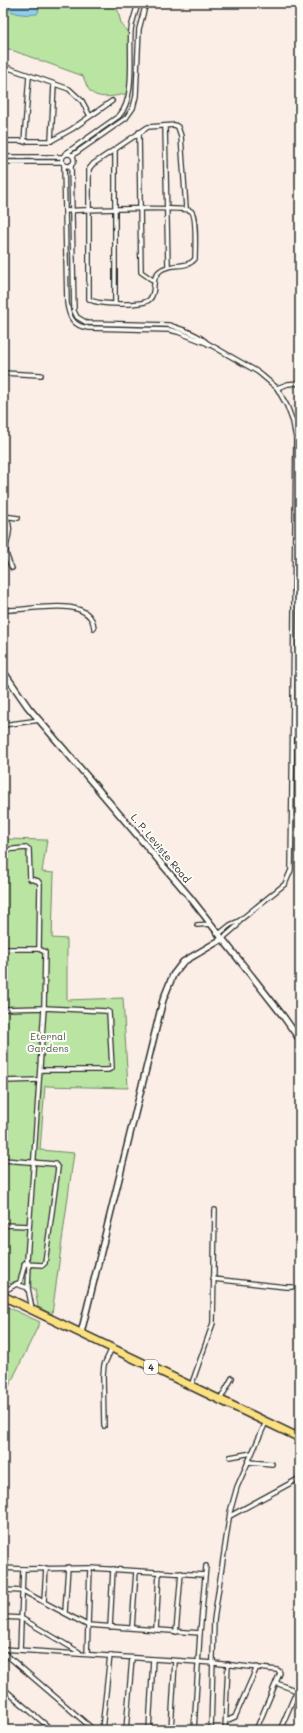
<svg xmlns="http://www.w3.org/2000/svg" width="303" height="1733" viewBox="0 0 303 1733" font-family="Mali,sans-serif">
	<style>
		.green { fill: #b9e4a1; stroke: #728866 }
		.water { fill: #8dceee; stroke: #668da0 }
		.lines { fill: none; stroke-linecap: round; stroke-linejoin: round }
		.street-casing { stroke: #2b2b2b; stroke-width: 6 }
		.secondary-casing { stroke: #2b2b2b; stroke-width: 8 }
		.highway-casing { stroke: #2b2b2b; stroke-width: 10 }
		.street { stroke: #fdfcf7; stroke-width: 3.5 }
		.secondary { stroke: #fdfcf7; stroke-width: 5 }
		.highway { stroke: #fbe180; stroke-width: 7 }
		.labels { text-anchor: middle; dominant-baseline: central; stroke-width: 4; stroke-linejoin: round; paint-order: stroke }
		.shield { fill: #fdfcf7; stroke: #6a6a68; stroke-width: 1 }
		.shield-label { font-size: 9px; font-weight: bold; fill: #2b2b2b }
		.street-label { font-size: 10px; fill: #2b2b2b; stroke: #fdfcf7 }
		.park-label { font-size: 10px; fill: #4e5948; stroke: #fdfcf7 }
	</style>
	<rect width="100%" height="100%" fill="#faeee7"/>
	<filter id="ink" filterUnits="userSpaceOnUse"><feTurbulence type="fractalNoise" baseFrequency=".025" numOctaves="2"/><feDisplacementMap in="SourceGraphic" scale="8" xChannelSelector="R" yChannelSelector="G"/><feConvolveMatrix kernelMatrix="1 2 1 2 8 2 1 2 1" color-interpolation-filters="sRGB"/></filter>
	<g filter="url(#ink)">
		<g class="green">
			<path d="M3 3H116L121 23 130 36 128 94C117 95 99 101 90 91 87 88 85 81 83 76L3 47Z"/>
			<polygon points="3,839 47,840 42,872 54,873 52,938 67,939 67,1000 123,998 128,1088 45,1086 40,1150 74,1153 52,1314 38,1307 35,1289 16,1281 3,1286"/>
			<polygon points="3,1305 40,1322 3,1399"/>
		</g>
		<path class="water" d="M3 3H37L39 10 37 14C25 15 9 15 3 3Z"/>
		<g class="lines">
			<defs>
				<g id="street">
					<polyline points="3,66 69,89 82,101 90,116"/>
					<polyline points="3,78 4,67"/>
					<polyline points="165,126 168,266"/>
					<polyline points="139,132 141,272 154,281"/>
					<polyline points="3,141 51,141 72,129 112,101"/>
					<polyline points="51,141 54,85"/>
					<polyline points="24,142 29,76"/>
					<polyline points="115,150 115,303"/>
					<circle cx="68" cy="160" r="6"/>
					<path d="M65 154 119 116C136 98 129 54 131 30 132 21 136 12 138 3"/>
					<polyline points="73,155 126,118 133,108 136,96 139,29 146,3"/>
					<polyline points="3,157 62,157"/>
					<polyline points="3,162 62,162"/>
					<path d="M64 165 67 303C69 317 73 326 88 328L170 330 178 332 209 344 258 372 277 388 287 406 293 422 296 439 291 870 285 884 239 921 230 925 219 934"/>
					<path d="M71 165 74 311 77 317 87 323 169 325C181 329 199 334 208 344"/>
					<path d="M65 211C79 210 185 206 191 211 197 215 195 251 195 259 187 269 171 263 161 270 149 278 158 292 149 300 142 306 96 305 89 299V169L93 164 148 127 175 125 178 127 181 136 186 208"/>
					<polyline points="3,373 41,375"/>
					<polyline points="277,388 288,384 300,383"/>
					<polyline points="3,516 18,518"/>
					<path d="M6 516C13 530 7 536 6 550 6 557 9 562 12 568"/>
					<path d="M3 610C26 612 91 593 94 628"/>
					<polyline points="3,725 40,720"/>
					<polyline points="3,850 26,848 29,849 30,879 38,881 40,884 39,949"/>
					<polyline points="197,925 211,924"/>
					<polyline points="222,939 237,926 239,921"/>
					<polyline points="3,947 5,949 39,949 45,952 44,1008 27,1260 29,1265 28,1288 32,1309"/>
					<polyline points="3,1009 44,1008 106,1011 109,1012 112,1068 108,1070 40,1070"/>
					<polyline points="3,1081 39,1080"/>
					<polyline points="3,1160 55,1164 58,1168 45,1263 43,1265 24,1264"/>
					<polyline points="3,1225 29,1226"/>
					<polyline points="213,1279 286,1287 292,1287"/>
					<polyline points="16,1284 28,1288"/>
					<polyline points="3,1292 20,1282 25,1263"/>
					<polyline points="191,1386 213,1323 215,1210"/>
					<polyline points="220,1400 232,1378"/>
					<polyline points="104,1426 103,1376 104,1365 112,1348"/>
					<polyline points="230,1457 252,1453"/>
					<polyline points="248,1462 272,1464"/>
					<polyline points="230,1516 300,1478"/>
					<polyline points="3,1568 23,1569 90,1568 205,1575"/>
					<polyline points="3,1590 23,1591 87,1625 200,1633"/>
					<polyline points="44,1601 46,1568"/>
					<polyline points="65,1612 68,1567"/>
					<polyline points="3,1617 21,1618 79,1652"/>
					<polyline points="110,1627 113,1569"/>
					<polyline points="132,1628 136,1571"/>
					<polyline points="156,1630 159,1572"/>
					<polyline points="176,1632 181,1573"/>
					<polyline points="3,1649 214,1663 277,1670 279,1671 280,1673 256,1730"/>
					<polyline points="20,1650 23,1569"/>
					<polyline points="3,1652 94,1730"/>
					<polyline points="87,1654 90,1568"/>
					<polyline points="276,1683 300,1692"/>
					<polyline points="3,1688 52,1730"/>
					<polyline points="226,1721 235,1717 257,1667"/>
					<polyline points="102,1730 110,1655"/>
					<polyline points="126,1730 132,1658"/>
					<polyline points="149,1730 153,1659"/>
					<polyline points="171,1730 175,1661"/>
					<polyline points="194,1730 200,1633 206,1566"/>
					<polyline points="211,1730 214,1620 230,1512 237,1487 266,1422"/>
					<polyline points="225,1730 228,1664"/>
					<polyline points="280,1730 300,1683"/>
				</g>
				<g id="secondary">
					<polyline points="3,671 28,707 189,896 283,1016 300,1040"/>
					<polyline points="81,1333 163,1000 173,975 183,962 222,939"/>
				</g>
				<polyline id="highway" points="3,1296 300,1438"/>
			</defs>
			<use href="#street" class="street-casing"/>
			<use href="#secondary" class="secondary-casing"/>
			<use href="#highway" class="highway-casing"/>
			<use href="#street" class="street"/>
			<use href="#secondary" class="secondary"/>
			<use href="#highway" class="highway"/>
		</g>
	</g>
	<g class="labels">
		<rect class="shield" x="144" y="1360" width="14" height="14" rx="3"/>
		<g class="shield-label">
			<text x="151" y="1367">4</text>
		</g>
		<g class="street-label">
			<text transform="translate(161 848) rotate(50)">L. P. Leviste Road</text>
		</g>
		<g class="park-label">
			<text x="48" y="1036">Eternal<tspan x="48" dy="12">Gardens</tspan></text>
		</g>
	</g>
	<rect width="303" height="1733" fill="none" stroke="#fdfcf7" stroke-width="16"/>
	<rect x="8" y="8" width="287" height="1717" fill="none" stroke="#2b2b2b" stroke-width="1.5" filter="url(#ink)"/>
</svg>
